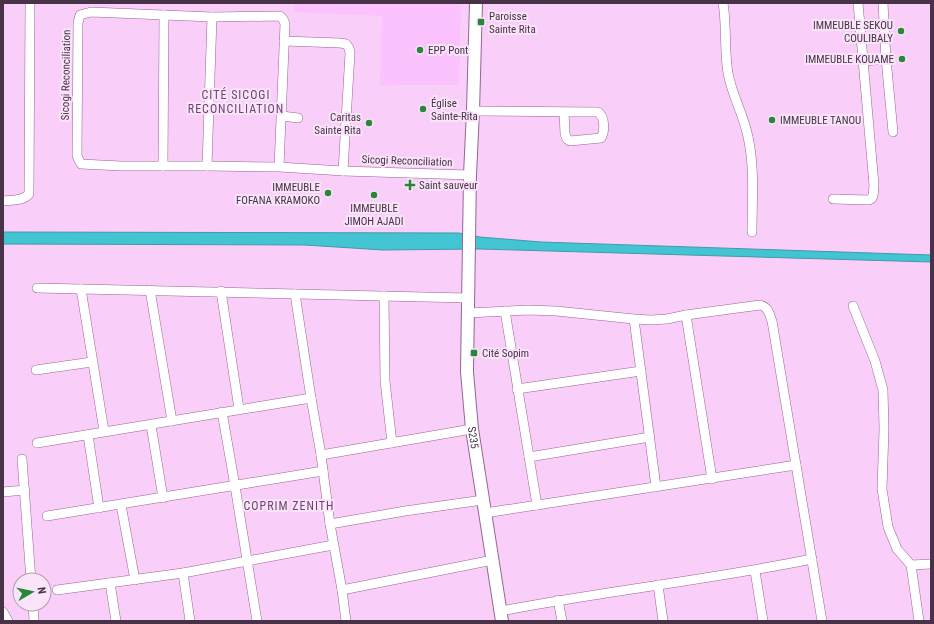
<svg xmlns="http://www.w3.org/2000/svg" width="934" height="624" viewBox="0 0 934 624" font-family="'Roboto Condensed',sans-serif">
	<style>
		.built { fill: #fcc2fd }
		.water { fill: #42c4d3; stroke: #4498a9 }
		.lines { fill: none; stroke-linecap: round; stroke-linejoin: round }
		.minor-casing { stroke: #946595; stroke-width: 10 }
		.tertiary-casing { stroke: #946595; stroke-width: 14 }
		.minor { stroke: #fff; stroke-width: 9 }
		.tertiary { stroke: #fff; stroke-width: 12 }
		.poi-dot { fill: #298739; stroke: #fae4fa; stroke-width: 1.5 }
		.labels { text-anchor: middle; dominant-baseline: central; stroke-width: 4; stroke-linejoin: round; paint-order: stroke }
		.poi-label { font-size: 11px; fill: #473247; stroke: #fae4fa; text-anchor: start }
		.street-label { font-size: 11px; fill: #473247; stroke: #fae4fa }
		.neighbourhood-label { font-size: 12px; letter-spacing: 1px; fill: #704371; stroke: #fae4fa }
	</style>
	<rect width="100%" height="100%" fill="#f9cff9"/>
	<polygon class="built" points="295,3 461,3 459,85 395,85 380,86 382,16 294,12"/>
	<polygon class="water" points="3,232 459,233 480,237 541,242 931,255 931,262 480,249 383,250 305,245 3,244"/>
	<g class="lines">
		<defs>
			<g id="minor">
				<path d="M723 3C727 26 724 50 728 73 732 96 744 115 748 137 755 168 752 201 752 232"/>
				<polyline points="883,3 886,59 893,132"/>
				<polyline points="284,41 340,43 346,44 349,48 350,53 343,171"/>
				<polyline points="864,61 886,59"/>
				<path d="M473 111 598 112C605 117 605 131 601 138L570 141 567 139 565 134 564 112"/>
				<polyline points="282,116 298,118"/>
				<polyline points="163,166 164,15"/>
				<polyline points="207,166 212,17"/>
				<polyline points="279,167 285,24 283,19 280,16 212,17 91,12 80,15 78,23 77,156 81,164 121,166 207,166 279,167 343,171 470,175"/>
				<path d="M833 199 869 200C875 198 873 191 874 185L858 3"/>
				<path d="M3 201C12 200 23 201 29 194L30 3"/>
				<polyline points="37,288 467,298"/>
				<polyline points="81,289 104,431"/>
				<polyline points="150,290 172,421"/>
				<polyline points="221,291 239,409"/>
				<polyline points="295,294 311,398 321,455 330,524 342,590 346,621"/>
				<polyline points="384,296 385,381 392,443"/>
				<polyline points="853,306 875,361 883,390 884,429 882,489 888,527 897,549 911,565 919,621"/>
				<polyline points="505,311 537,505"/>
				<path d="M467 313 528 310 556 311 634 319 651 320 667 319 686 315 760 305C768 307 769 313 772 321L822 621"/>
				<polyline points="686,315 712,479"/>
				<polyline points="634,319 656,487"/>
				<polyline points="36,370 92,362"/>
				<polyline points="517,389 641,371"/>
				<polyline points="222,412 235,486 257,621"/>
				<polyline points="151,425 163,498"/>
				<polyline points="88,435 99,508"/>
				<polyline points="37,443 311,398"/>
				<polyline points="321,455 472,429"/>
				<polyline points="529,457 650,437"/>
				<polyline points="22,459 31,580"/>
				<polyline points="3,492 25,490"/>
				<polyline points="121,505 135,580"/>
				<polyline points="485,513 796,465"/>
				<polyline points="47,516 323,471"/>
				<polyline points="330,524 405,511 483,500"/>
				<polyline points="911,565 931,564"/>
				<polyline points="755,571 763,621"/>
				<polyline points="183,573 190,621"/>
				<polyline points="110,583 116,621"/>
				<polyline points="658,585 663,621"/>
				<polyline points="57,590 183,573 333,545"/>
				<polyline points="342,590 493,560"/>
				<polyline points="558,600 562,621"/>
				<polyline points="33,604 34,621"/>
				<path d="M501 611C604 591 709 580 812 559"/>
				<polyline points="3,612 8,621"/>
			</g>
			<g id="tertiary">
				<path id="s1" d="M476 3 473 111 470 175 467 372 472 429 502 621"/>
			</g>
		</defs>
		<use href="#minor" class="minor-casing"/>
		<use href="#tertiary" class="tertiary-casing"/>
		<use href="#minor" class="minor"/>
		<use href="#tertiary" class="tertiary"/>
	</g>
	<g class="poi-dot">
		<rect x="477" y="18" width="8" height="8" rx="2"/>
		<circle cx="901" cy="31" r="4"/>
		<circle cx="420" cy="50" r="4"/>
		<circle cx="902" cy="59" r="4"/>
		<circle cx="423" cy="109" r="4"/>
		<circle cx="772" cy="120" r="4"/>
		<circle cx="369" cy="123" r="4"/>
		<path d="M408 179h4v4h4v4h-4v4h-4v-4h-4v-4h4z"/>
		<circle cx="328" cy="193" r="4"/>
		<circle cx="374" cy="195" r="4"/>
		<rect x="470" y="349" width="8" height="8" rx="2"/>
	</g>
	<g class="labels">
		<g class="poi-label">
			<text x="489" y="16">Paroisse<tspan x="489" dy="13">Sainte Rita</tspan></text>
			<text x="893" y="25" text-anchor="end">IMMEUBLE SEKOU<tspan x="893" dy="13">COULIBALY</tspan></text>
			<text x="428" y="50">EPP Pont</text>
			<text x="894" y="59" text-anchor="end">IMMEUBLE KOUAME</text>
			<text x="431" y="103">Église<tspan x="431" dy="13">Sainte-Rita</tspan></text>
			<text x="361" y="117" text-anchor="end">Caritas<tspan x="361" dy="13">Sainte Rita</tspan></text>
			<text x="780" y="120">IMMEUBLE TANOU</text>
			<text x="419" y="185">Saint sauveur</text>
			<text x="320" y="187" text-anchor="end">IMMEUBLE<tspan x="320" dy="13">FOFANA KRAMOKO</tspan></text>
			<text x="374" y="208" text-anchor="middle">IMMEUBLE<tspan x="374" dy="13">JIMOH AJADI</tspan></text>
			<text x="482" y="353">Cité Sopim</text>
		</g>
		<g class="street-label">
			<text transform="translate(66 75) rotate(-89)">Sicogi Reconciliation</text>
			<text transform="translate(407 161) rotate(2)">Sicogi Reconciliation</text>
			<text stroke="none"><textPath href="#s1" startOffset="435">S235</textPath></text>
		</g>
		<g class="neighbourhood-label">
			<text x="236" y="95">CITÉ SICOGI<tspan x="236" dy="14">RECONCILIATION</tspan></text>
			<text x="289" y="506">COPRIM ZENITH</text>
		</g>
	</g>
	<rect width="934" height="624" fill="none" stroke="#473247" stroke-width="8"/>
	<g transform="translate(32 592) rotate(81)"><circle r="19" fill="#fae4fa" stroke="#b29db2"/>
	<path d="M0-3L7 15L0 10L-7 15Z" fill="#298739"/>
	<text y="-6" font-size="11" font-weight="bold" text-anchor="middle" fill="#473247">N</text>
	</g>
</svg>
